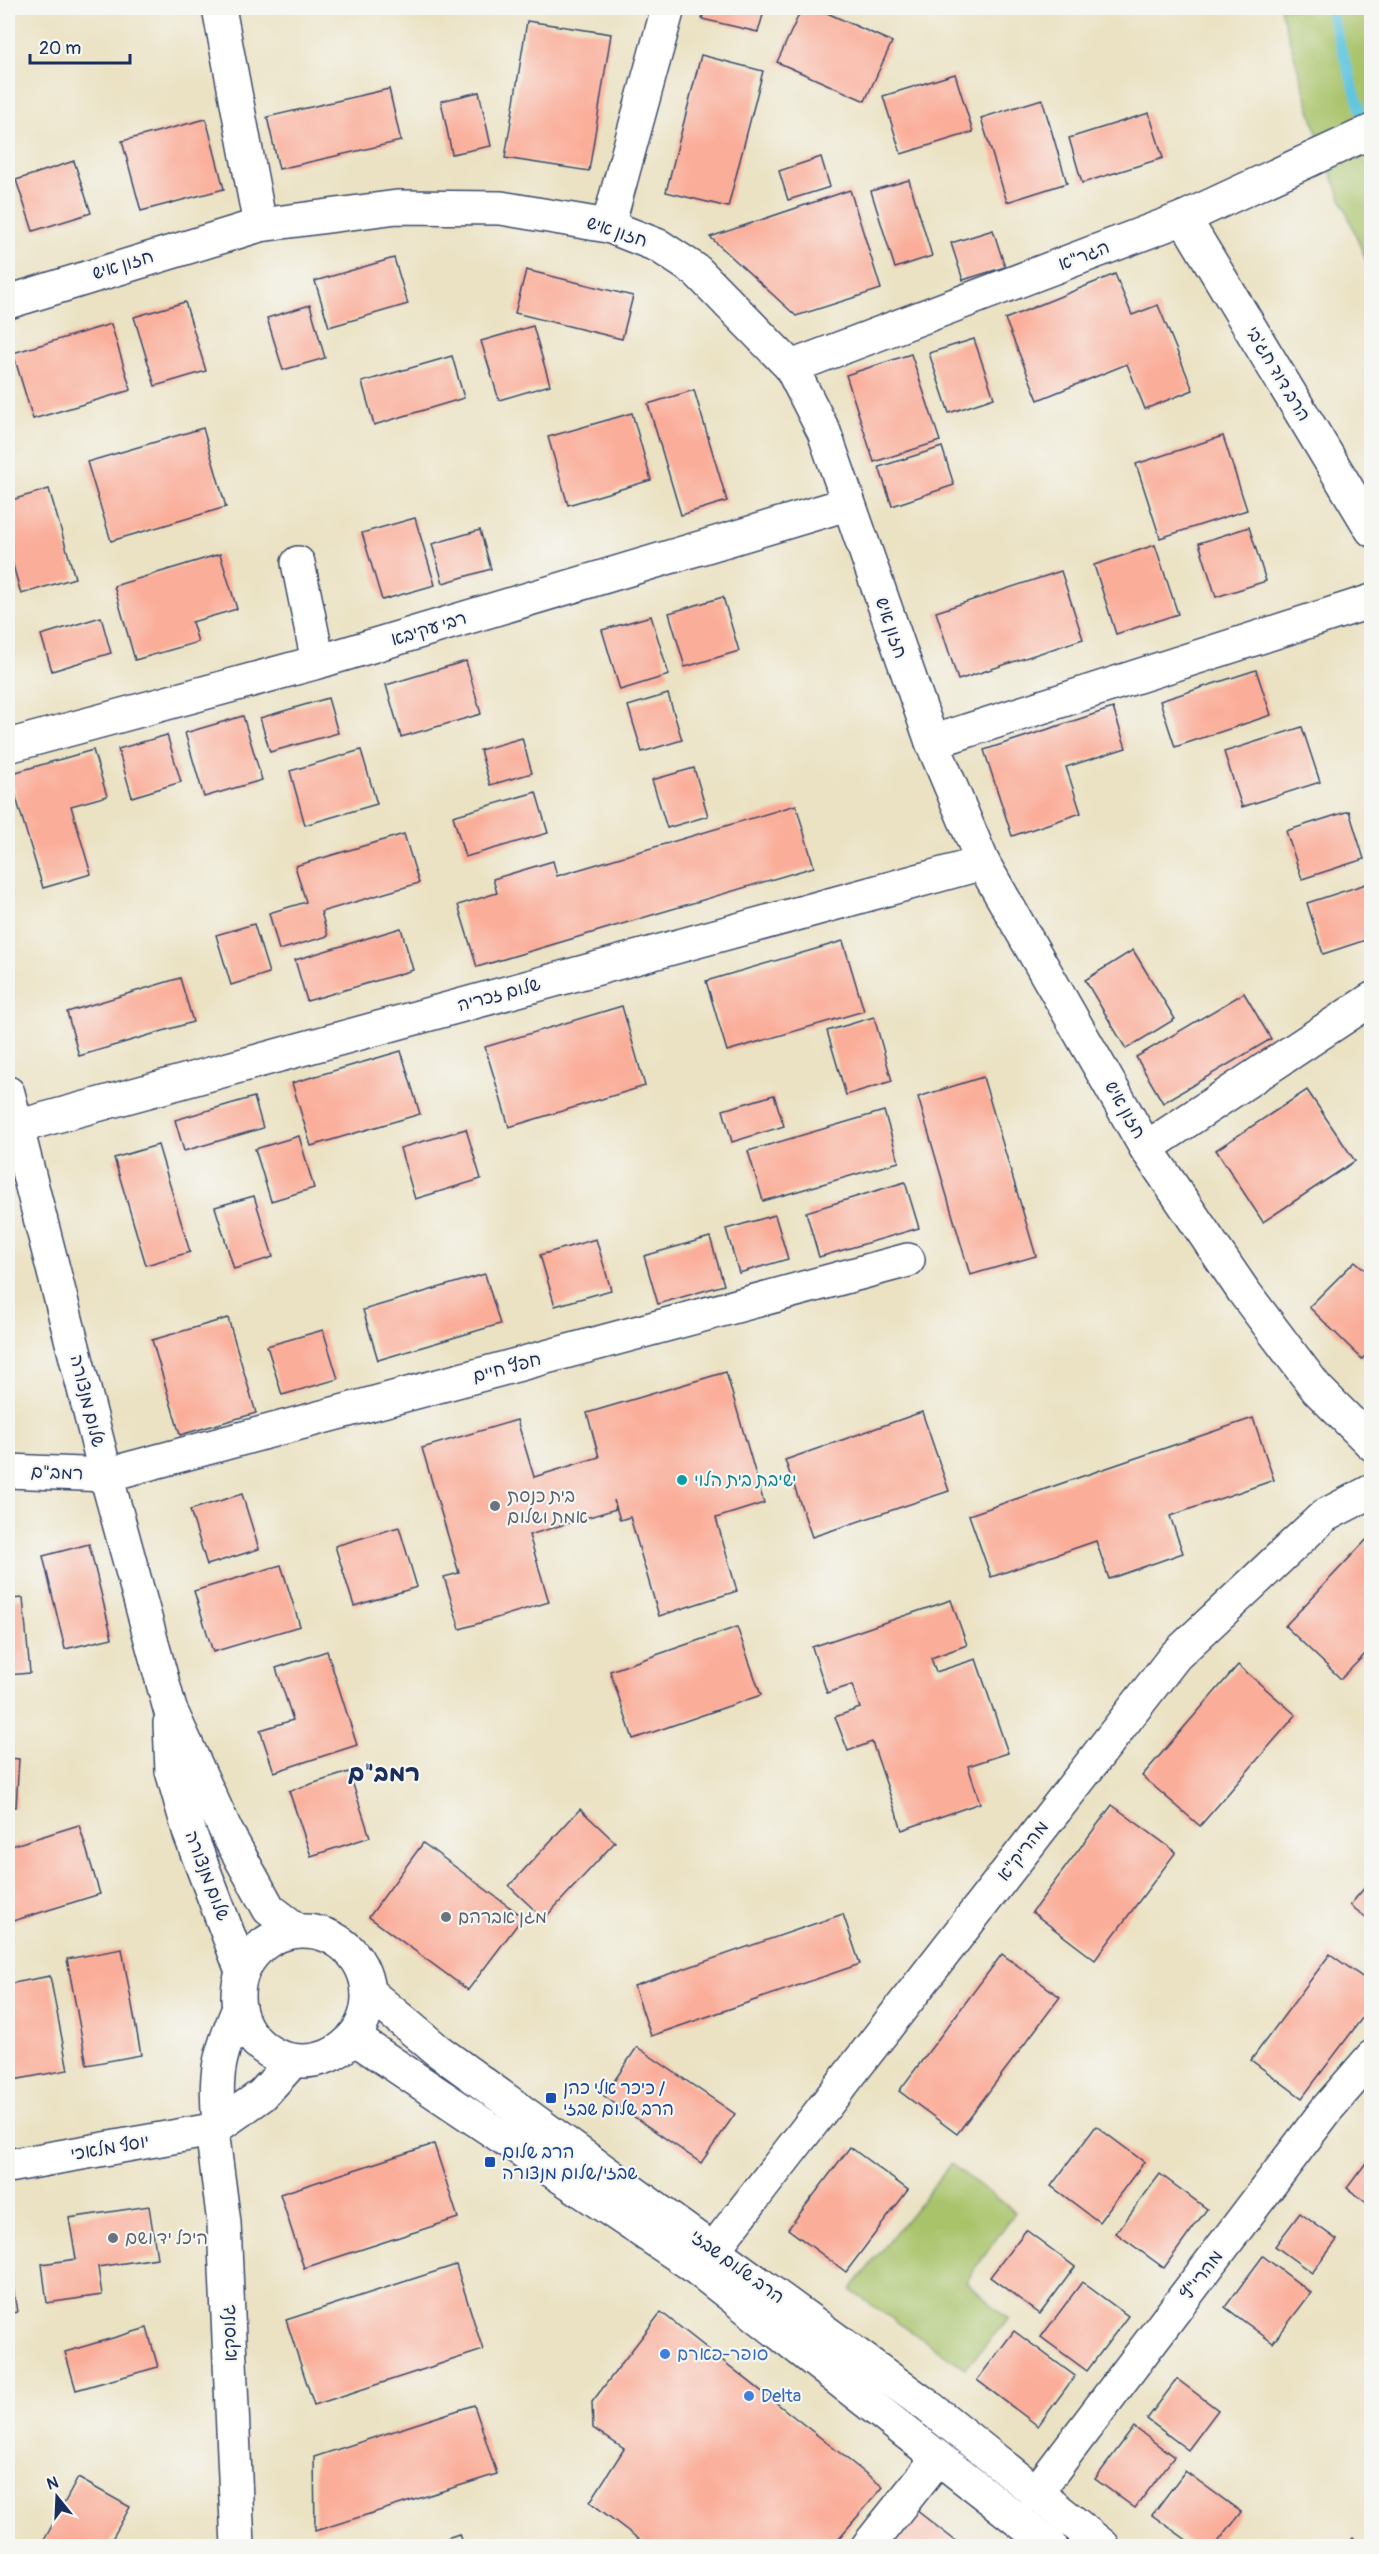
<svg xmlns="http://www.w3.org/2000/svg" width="1379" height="2554" viewBox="0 0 1379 2554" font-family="Pangolin,'Playpen Sans Hebrew',sans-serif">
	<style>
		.green { fill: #a8c369; stroke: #627964; stroke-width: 1.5 }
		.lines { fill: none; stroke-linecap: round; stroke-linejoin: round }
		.stream { stroke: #62c5e0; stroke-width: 10 }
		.building { fill: #faad99 }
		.minor-casing { stroke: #3a4a6d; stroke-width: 36 }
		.minor { stroke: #fff; stroke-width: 33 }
		.culture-dot { fill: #0f9aa8; stroke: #f6f6f2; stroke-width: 2 }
		.worship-dot { fill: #6b7280; stroke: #f6f6f2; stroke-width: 2 }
		.transit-dot { fill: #1a4fb4; stroke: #f6f6f2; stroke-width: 2 }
		.shop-dot { fill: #3f7fe0; stroke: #f6f6f2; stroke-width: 2 }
		.labels { text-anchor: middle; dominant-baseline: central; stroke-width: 4.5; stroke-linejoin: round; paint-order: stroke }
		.street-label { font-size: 18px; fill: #1b2f5e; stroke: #f6f6f2 }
		.culture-label { font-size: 18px; fill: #0d838f; stroke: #f6f6f2; text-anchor: start }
		.worship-label { font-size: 18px; fill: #5b616d; stroke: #f6f6f2; text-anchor: start }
		.transit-label { font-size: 18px; fill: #164399; stroke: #f6f6f2; text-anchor: start }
		.shop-label { font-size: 18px; fill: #366cbe; stroke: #f6f6f2; text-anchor: start }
		.district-label { font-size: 24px; font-weight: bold; fill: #1b2f5e; stroke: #f6f6f2 }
	</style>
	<rect width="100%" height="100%" fill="#f6f6f2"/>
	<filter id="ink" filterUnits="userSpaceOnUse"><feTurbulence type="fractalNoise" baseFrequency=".0167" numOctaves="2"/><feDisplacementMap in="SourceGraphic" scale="12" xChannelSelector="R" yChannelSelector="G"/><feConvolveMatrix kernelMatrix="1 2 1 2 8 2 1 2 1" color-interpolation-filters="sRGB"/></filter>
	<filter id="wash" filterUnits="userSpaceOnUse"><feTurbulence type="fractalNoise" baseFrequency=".008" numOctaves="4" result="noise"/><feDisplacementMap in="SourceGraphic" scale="24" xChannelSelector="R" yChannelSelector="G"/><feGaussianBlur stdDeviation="1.35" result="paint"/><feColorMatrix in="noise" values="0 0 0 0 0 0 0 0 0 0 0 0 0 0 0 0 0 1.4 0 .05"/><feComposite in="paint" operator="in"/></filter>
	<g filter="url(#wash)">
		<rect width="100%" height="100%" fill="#ebe2c3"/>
		<g class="green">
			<polygon points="1280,8 1371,8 1371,273 1323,153"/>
			<polygon points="951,2164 1015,2212 966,2282 1008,2319 965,2368 850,2290"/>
		</g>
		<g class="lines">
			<polyline class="stream" points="1329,8 1366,128"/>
		</g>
		<g id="blocks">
			<g class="building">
				<polygon points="705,8 765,8 758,32 702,19"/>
				<polygon points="802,8 816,8 892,42 865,101 777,62"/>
				<polygon points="527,21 611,34 589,171 505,158"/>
				<polygon points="701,55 763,71 728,207 666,192"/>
				<polygon points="955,74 973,132 901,154 883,96"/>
				<polygon points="389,89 401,141 279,169 267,117"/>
				<polygon points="479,92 491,146 452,154 441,101"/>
				<polygon points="1042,99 1067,183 1007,202 981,118"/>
				<polygon points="1149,113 1163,158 1082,183 1069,138"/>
				<polygon points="206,119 224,189 141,211 122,141"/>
				<polygon points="821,157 830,187 788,200 779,171"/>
				<polygon points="74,161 91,213 33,231 16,180"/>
				<polygon points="909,180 932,256 895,268 871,191"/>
				<polygon points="850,190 881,289 796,316 710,237"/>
				<polygon points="993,230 1005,267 963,280 951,243"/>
				<polygon points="394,258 408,304 329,327 315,281"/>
				<polygon points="526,270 633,296 622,339 515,313"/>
				<polygon points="1115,274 1132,315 1158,305 1193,390 1145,409 1127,364 1038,400 1005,319"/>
				<polygon points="185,302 206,371 155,386 134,317"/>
				<polygon points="310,305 325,358 283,370 267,318"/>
				<polygon points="111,324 131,390 33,419 13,353"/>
				<polygon points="533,326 550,385 499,400 481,341"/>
				<polygon points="974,339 994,398 949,413 929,353"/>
				<polygon points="911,354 940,441 874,462 846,375"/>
				<polygon points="452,356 464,398 374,425 362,382"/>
				<polygon points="694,390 727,501 681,515 648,404"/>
				<polygon points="632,413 651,480 568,505 548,437"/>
				<polygon points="203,428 226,507 111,541 87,462"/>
				<polygon points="8,429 14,449 8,451"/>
				<polygon points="1223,436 1247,510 1160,538 1136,464"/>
				<polygon points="942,447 954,485 892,506 879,467"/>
				<polygon points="49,489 75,578 21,594 8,547 8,501"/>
				<polygon points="415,518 435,585 382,600 362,533"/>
				<polygon points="1249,527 1266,581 1216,597 1199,543"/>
				<polygon points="480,530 491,569 443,583 432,544"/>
				<polygon points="1155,545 1178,614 1116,634 1094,565"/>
				<polygon points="220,554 237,609 192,622 198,642 135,660 114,586"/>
				<polygon points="1061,571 1083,639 958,680 936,612"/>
				<polygon points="723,597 739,651 685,667 669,613"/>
				<polygon points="651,616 669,675 620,690 602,630"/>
				<polygon points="101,617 111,653 52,671 41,635"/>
				<polygon points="466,661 481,714 401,737 386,685"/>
				<polygon points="1256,670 1271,715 1175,747 1160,701"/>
				<polygon points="668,694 682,740 642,752 628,706"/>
				<polygon points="328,698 338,733 270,752 260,718"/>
				<polygon points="1113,708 1126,748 1066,767 1081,813 1012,836 984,750"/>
				<polygon points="243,716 262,780 204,797 185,733"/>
				<polygon points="1302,727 1320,782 1242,807 1224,752"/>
				<polygon points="167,735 181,782 132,797 118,749"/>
				<polygon points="522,738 532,773 490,785 480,750"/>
				<polygon points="93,750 107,796 71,806 91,874 43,888 9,774"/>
				<polygon points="361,750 377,804 305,825 290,771"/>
				<polygon points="694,768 708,816 667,828 652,780"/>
				<polygon points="536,792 548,833 465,857 453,816"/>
				<polygon points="796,805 814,867 477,967 458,905 497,893 493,879 553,861 557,876"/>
				<polygon points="1349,811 1364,859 1302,879 1286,831"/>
				<polygon points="404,834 419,883 321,912 328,936 279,950 269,913 306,902 295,866"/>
				<polygon points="1372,882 1372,938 1323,954 1307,903"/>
				<polygon points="254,924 269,973 231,985 216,935"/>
				<polygon points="401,928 413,970 307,1001 295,960"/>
				<polygon points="843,941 864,1011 727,1051 706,981"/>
				<polygon points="1133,950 1175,1019 1126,1049 1085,980"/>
				<polygon points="180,978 193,1022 79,1056 67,1012"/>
				<polygon points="1244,993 1271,1039 1163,1103 1136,1057"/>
				<polygon points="622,1006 645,1086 509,1127 485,1047"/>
				<polygon points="874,1017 892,1081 846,1095 827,1031"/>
				<polygon points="401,1051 420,1114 311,1146 292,1083"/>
				<polygon points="983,1077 1036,1256 970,1275 918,1097"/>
				<polygon points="1307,1090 1355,1161 1263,1222 1216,1150"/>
				<polygon points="774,1095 784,1126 732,1142 723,1110"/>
				<polygon points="254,1097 263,1128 184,1151 175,1120"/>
				<polygon points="884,1111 899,1162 763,1201 748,1151"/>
				<polygon points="466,1129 481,1179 415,1199 400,1148"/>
				<polygon points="299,1136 314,1188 271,1201 255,1149"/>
				<polygon points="158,1145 190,1252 146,1265 114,1158"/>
				<polygon points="905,1182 919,1228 819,1257 806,1212"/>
				<polygon points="254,1196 273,1257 234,1269 215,1207"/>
				<polygon points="775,1215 788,1259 739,1273 726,1229"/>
				<polygon points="710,1237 724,1285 658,1304 644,1256"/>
				<polygon points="596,1239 611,1290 555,1306 540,1255"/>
				<polygon points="1355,1261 1372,1276 1372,1349 1362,1359 1309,1307"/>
				<polygon points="485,1274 500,1324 378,1360 363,1310"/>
				<polygon points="228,1318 256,1413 180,1435 152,1340"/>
				<polygon points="323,1330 338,1379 282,1395 267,1346"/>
				<polygon points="726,1372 764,1503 716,1518 737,1591 659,1616 630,1517 620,1520 614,1500 616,1509 529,1535 549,1602 460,1629 444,1577 459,1573 422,1448 517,1420 534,1477 599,1457 587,1413"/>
				<polygon points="922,1412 949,1491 812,1537 785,1460"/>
				<polygon points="1253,1418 1274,1480 1170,1516 1183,1553 1109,1579 1096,1541 991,1577 969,1515"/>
				<polygon points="242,1494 259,1549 207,1565 190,1510"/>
				<polygon points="399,1527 417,1587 354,1606 335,1546"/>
				<polygon points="1372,1534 1372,1647 1341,1679 1285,1626"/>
				<polygon points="89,1544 112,1638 65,1649 43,1556"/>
				<polygon points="281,1565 300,1626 213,1652 194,1591"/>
				<polygon points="23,1598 30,1673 8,1675 8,1599"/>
				<polygon points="951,1600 967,1645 931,1658 936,1672 976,1659 1008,1753 968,1766 980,1803 902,1830 872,1742 848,1751 835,1717 860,1708 852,1685 827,1693 812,1647"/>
				<polygon points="737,1627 761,1695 633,1739 610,1671"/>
				<polygon points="327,1651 357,1745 274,1772 260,1730 293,1720 276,1668"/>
				<polygon points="1238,1665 1296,1715 1200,1826 1142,1776"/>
				<polygon points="8,1758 19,1759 16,1807 8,1807"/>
				<polygon points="349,1772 370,1837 311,1856 289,1791"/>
				<polygon points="1112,1805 1176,1852 1095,1960 1032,1912"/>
				<polygon points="580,1809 615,1842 544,1919 509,1886"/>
				<polygon points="79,1825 100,1894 13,1921 8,1902 8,1847"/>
				<polygon points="423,1843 523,1917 468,1990 369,1917"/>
				<polygon points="1372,1879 1372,1922 1350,1905"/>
				<polygon points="843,1914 860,1964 651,2036 634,1986"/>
				<polygon points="122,1949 141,2055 87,2065 67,1959"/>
				<polygon points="1002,1954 1060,1997 957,2134 899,2091"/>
				<polygon points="1330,1954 1372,1984 1372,2005 1302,2098 1251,2060"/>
				<polygon points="50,1976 68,2070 8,2081 8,1984"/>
				<polygon points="637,2047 735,2114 701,2163 604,2096"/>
				<polygon points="1096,2126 1144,2162 1099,2222 1051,2186"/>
				<polygon points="434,2144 458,2218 304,2268 280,2194"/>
				<polygon points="850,2147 908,2190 846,2272 788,2229"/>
				<polygon points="1372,2155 1372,2207 1347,2188"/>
				<polygon points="1160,2174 1207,2209 1164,2268 1116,2233"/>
				<polygon points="149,2206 157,2258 98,2267 102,2295 47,2303 42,2264 76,2259 69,2218"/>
				<polygon points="1300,2213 1337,2240 1312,2273 1275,2246"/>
				<polygon points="1026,2230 1075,2267 1040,2314 990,2277"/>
				<polygon points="8,2256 17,2312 8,2314"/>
				<polygon points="1263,2256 1311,2293 1273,2343 1225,2307"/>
				<polygon points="456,2265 483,2350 314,2405 286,2320"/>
				<polygon points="1082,2282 1128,2316 1087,2371 1041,2337"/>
				<polygon points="661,2312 883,2487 832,2546 648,2546 590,2502 624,2449 593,2428 592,2402"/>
				<polygon points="147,2328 158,2367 76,2390 65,2352"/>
				<polygon points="1014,2331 1075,2376 1038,2426 977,2380"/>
				<polygon points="1177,2379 1218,2410 1188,2450 1147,2419"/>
				<polygon points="474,2405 497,2474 315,2531 314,2457"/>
				<polygon points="1134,2427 1174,2457 1135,2508 1095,2479"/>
				<polygon points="1185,2471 1241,2512 1215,2546 1195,2546 1152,2515"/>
				<polygon points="78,2478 130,2507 108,2546 47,2546 42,2544"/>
				<polygon points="916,2510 962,2546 890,2546"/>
				<polygon points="459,2534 463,2546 423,2546"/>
				<polygon points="1353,2538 1363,2546 1345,2546"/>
			</g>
		</g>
	</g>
	<g filter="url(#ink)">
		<use href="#blocks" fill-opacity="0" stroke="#3a4a6d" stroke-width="1.5"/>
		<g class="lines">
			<defs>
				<g id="minor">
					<polyline points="219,8 260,225"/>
					<polyline points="1184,218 1372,530"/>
					<polyline points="608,226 668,8"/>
					<polyline points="8,302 260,225 397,207 501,208 608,226 659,246 697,271 791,367 824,432 932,742 983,863 1146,1148 1244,1292 1317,1389 1372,1444"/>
					<polyline points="791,367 1184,218 1372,131"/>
					<polyline points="298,563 318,662"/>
					<polyline points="932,742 1372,601"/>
					<polyline points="8,746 318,662 847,504"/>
					<polyline points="8,1093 106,1475 170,1709 226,1831 269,1909 298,1931"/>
					<polyline points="16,1127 983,863"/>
					<polyline points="1146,1148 1372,999"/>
					<polyline points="8,1471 106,1475 908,1260"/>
					<polyline points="170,1723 172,1771 190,1834 242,1971"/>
					<circle cx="303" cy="1996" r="65"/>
					<polyline points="368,1992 437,2050 929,2407 1103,2546"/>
					<polyline points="353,2037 691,2264 1051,2546"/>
					<path d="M219 2123C214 2073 219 2055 239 2008"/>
					<polyline points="8,2166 212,2130"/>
					<polyline points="713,2250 1175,1656 1324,1516 1372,1491"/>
					<polyline points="1035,2494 1327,2109 1372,2057"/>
					<polyline points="238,2546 224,2223 212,2130 262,2095 293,2061"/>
					<polyline points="868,2546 938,2458"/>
				</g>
			</defs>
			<use href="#minor" class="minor-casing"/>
			<use href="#minor" class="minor"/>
		</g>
	</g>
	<circle class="culture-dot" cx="682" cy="1480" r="6"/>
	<g class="worship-dot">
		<circle cx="495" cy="1506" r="6"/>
		<circle cx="446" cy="1917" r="6"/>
		<circle cx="113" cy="2238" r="6"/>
	</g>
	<g class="transit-dot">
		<rect x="545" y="2092" width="12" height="12" rx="3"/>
		<rect x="484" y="2156" width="12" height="12" rx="3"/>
	</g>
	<g class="shop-dot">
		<circle cx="665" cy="2354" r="6"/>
		<circle cx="749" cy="2396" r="6"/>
	</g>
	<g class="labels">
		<g class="street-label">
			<text transform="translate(617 232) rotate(18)">חזון איש</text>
			<text transform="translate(1084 256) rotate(-21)">הגר"א</text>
			<text transform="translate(123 265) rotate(-17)">חזון איש</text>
			<text transform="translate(1278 374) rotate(59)">הרב דוד חג'בי</text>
			<text transform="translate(891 628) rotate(71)">חזון איש</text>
			<text transform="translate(429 629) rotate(-17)">רבי עקיבא</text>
			<text transform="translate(499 995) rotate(-15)">שלום זכריה</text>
			<text transform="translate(1125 1110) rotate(60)">חזון איש</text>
			<text transform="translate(507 1368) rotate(-15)">חפץ חיים</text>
			<text transform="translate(87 1401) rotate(76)">שלום מנצורה</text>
			<text transform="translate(57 1473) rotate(2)">רמב"ם</text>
			<text transform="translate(1023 1851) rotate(-52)">מהריק"א</text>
			<text transform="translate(207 1876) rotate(69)">שלום מנצורה</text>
			<text transform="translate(110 2148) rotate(-10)">יוסף מלאכי</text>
			<text transform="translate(737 2267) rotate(36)">הרב שלום שבזי</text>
			<text transform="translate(1202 2275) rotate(-53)">מהרי"ץ</text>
			<text transform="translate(230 2333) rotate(-93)">גלוסקא</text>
		</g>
		<g class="culture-label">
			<text x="694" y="1480">ישיבת בית הלוי</text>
		</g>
		<g class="worship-label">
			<text x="507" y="1496">בית כנסת<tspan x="507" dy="21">אמת ושלום</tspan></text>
			<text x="458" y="1917">מגן אברהם</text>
			<text x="125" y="2238">היכל יד ושם</text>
		</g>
		<g class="transit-label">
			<text x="563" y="2088">כיכר אלי כהן /<tspan x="563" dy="21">הרב שלום שבזי</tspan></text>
			<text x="502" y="2152">הרב שלום<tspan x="502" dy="21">שבזי/שלום מנצורה</tspan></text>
		</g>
		<g class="shop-label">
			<text x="677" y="2354">סופר-פארם</text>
			<text x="761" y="2396">Delta</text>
		</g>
		<g class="district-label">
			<text x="384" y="1773">רמב"ם</text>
		</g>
	</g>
	<rect width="1379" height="2554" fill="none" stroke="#f6f6f2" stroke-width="30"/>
	<g transform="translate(57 2497) rotate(342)" stroke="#f6f6f2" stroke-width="4.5" paint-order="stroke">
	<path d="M0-4.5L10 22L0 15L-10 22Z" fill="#1b2f5e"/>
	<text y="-9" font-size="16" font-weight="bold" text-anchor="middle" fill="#1b2f5e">N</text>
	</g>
	<path d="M30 54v9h100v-9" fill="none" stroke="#1b2f5e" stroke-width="3"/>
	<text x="39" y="54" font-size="18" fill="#1b2f5e" stroke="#f6f6f2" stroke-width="4.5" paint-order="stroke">20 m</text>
</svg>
